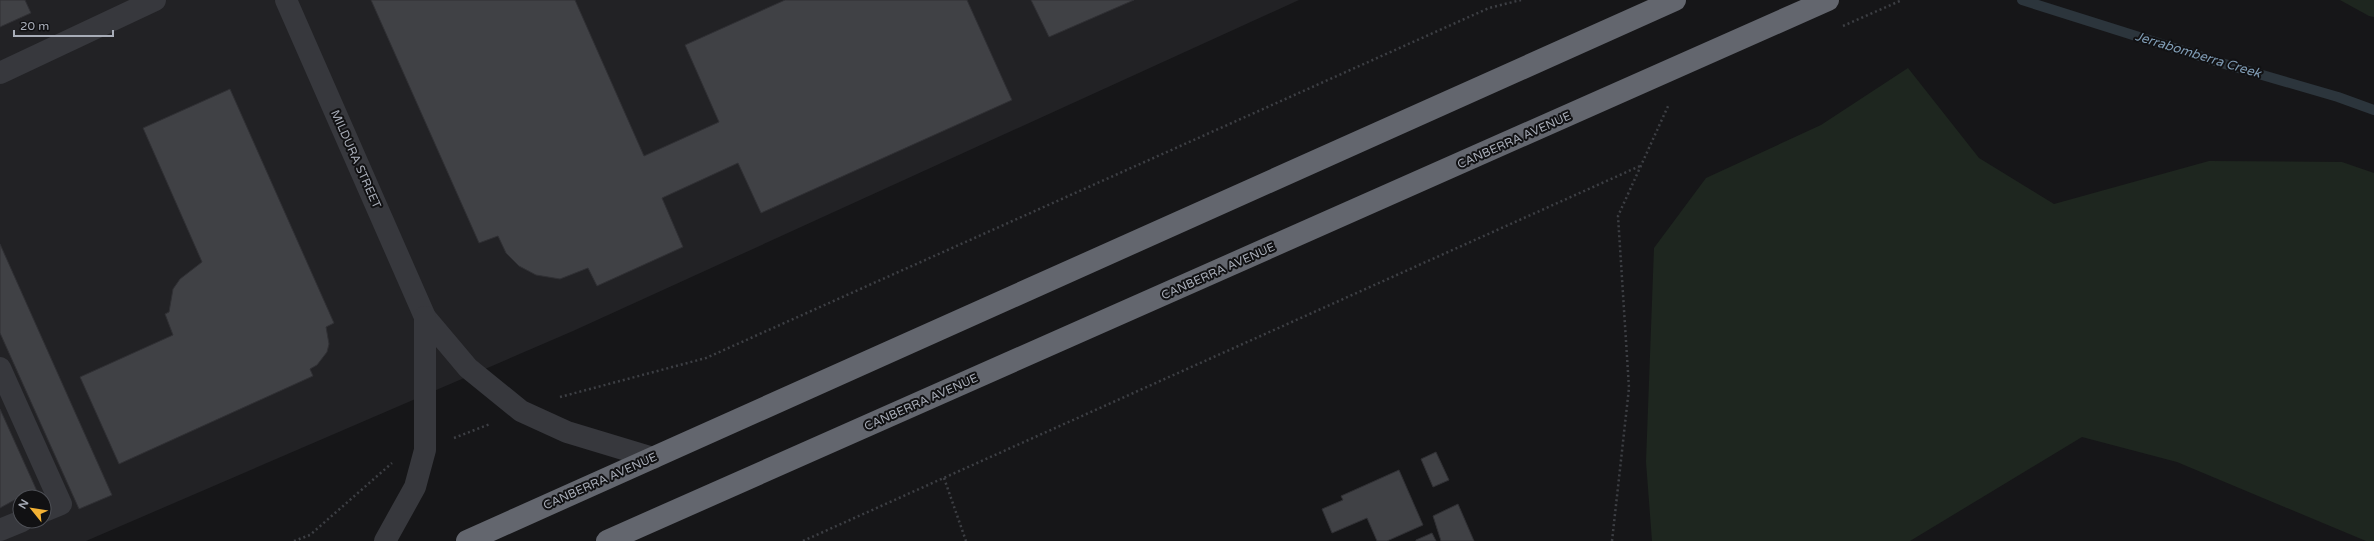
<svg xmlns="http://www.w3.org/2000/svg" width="2374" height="541" viewBox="0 0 2374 541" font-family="'Varela Round',sans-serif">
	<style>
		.built { fill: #222225; fill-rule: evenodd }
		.green { fill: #1e261f }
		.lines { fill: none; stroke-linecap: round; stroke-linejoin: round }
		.stream { stroke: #2c353c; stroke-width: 10 }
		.building { fill: #404145; stroke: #303034 }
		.path { stroke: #3d3f44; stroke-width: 2.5; stroke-dasharray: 2 3; stroke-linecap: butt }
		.minor { stroke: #37383d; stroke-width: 22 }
		.highway { stroke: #63666e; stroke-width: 22 }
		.labels { text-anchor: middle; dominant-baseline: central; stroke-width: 4; stroke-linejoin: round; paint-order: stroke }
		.street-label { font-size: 12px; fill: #a8adb8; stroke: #111113 }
		.water-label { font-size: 13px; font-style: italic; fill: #7f9bb3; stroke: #111113 }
	</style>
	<rect width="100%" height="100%" fill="#161618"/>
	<path class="built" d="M0 0H1299L573 331 86 541H0ZM20 497H44V521H20Z"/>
	<g class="green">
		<polygon points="2340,0 2374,0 2374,17 2369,16"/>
		<polygon points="1908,68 1979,158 2054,204 2209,161 2342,162 2374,173 2374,541 2366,541 2177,462 2082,437 1910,541 1652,541 1646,462 1654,248 1706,178 1821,125"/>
	</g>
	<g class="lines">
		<polyline class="stream" points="2022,0 2228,65 2338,97 2374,110"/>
	</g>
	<g class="building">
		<polygon points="0,0 25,0 31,13 0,27"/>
		<polygon points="371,0 575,0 644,156 719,122 685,45 785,0 967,0 1012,100 761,213 738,163 662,198 683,247 597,286 588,268 560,279 536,275 519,266 506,253 498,236 479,243"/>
		<polygon points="1031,0 1134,0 1049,37"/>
		<polygon points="230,89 334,323 326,327 329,344 327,352 317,365 310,369 313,376 119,464 80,377 173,335 165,314 169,312 173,289 180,279 202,262 143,128"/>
		<polygon points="0,244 112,495 79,509 0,333"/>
		<polygon points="0,409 37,491 20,497 0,508"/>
		<polygon points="1436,452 1449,480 1433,487 1421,459"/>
		<polygon points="1399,470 1423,525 1387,541 1377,541 1367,518 1332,533 1322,509 1343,500 1341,496"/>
		<polygon points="1458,504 1474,541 1441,541 1433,516"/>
		<polygon points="1432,533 1436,541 1416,541 1416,540"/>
	</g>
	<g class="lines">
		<g class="path">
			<polyline points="1843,26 1902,0"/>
			<polyline points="560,397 706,358 1489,8 1521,0"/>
			<polyline points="454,438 490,424"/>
			<polyline points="944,478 966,541"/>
			<polyline points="294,541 310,535 392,463"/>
			<polyline points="803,541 1640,166"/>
			<polyline points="1612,541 1629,388 1618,216 1669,104"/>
		</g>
		<g class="minor">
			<polyline points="286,0 425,317 468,368 521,411 567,432 653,458"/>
			<polyline points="0,73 155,0"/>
			<polyline points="0,368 61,504 44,511"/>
			<polyline points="0,530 22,521"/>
			<polyline points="385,541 415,487 425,450 425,317"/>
		</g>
		<g class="highway">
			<polyline points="467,541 1675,0"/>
			<polyline points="607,541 1828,0"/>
		</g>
	</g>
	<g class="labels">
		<g class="street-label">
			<text transform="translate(1514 140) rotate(-24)">CANBERRA AVENUE</text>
			<text transform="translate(356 159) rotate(66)">MILDURA STREET</text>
			<text transform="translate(1218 271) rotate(-24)">CANBERRA AVENUE</text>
			<text transform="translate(921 402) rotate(-24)">CANBERRA AVENUE</text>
			<text transform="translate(600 481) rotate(-24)">CANBERRA AVENUE</text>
		</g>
		<g class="water-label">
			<text transform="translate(2198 55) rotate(17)">Jerrabomberra Creek</text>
		</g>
	</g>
	<g transform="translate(32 509) rotate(300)"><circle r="19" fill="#111113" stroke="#4d4f55"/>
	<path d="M0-3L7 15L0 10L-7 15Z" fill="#f2b134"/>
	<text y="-6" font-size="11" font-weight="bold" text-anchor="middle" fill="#a8adb8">N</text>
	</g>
	<path d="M14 30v6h99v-6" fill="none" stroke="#a8adb8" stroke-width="2"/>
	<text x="20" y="30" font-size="12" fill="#a8adb8" stroke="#111113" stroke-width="3" paint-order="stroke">20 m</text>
</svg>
